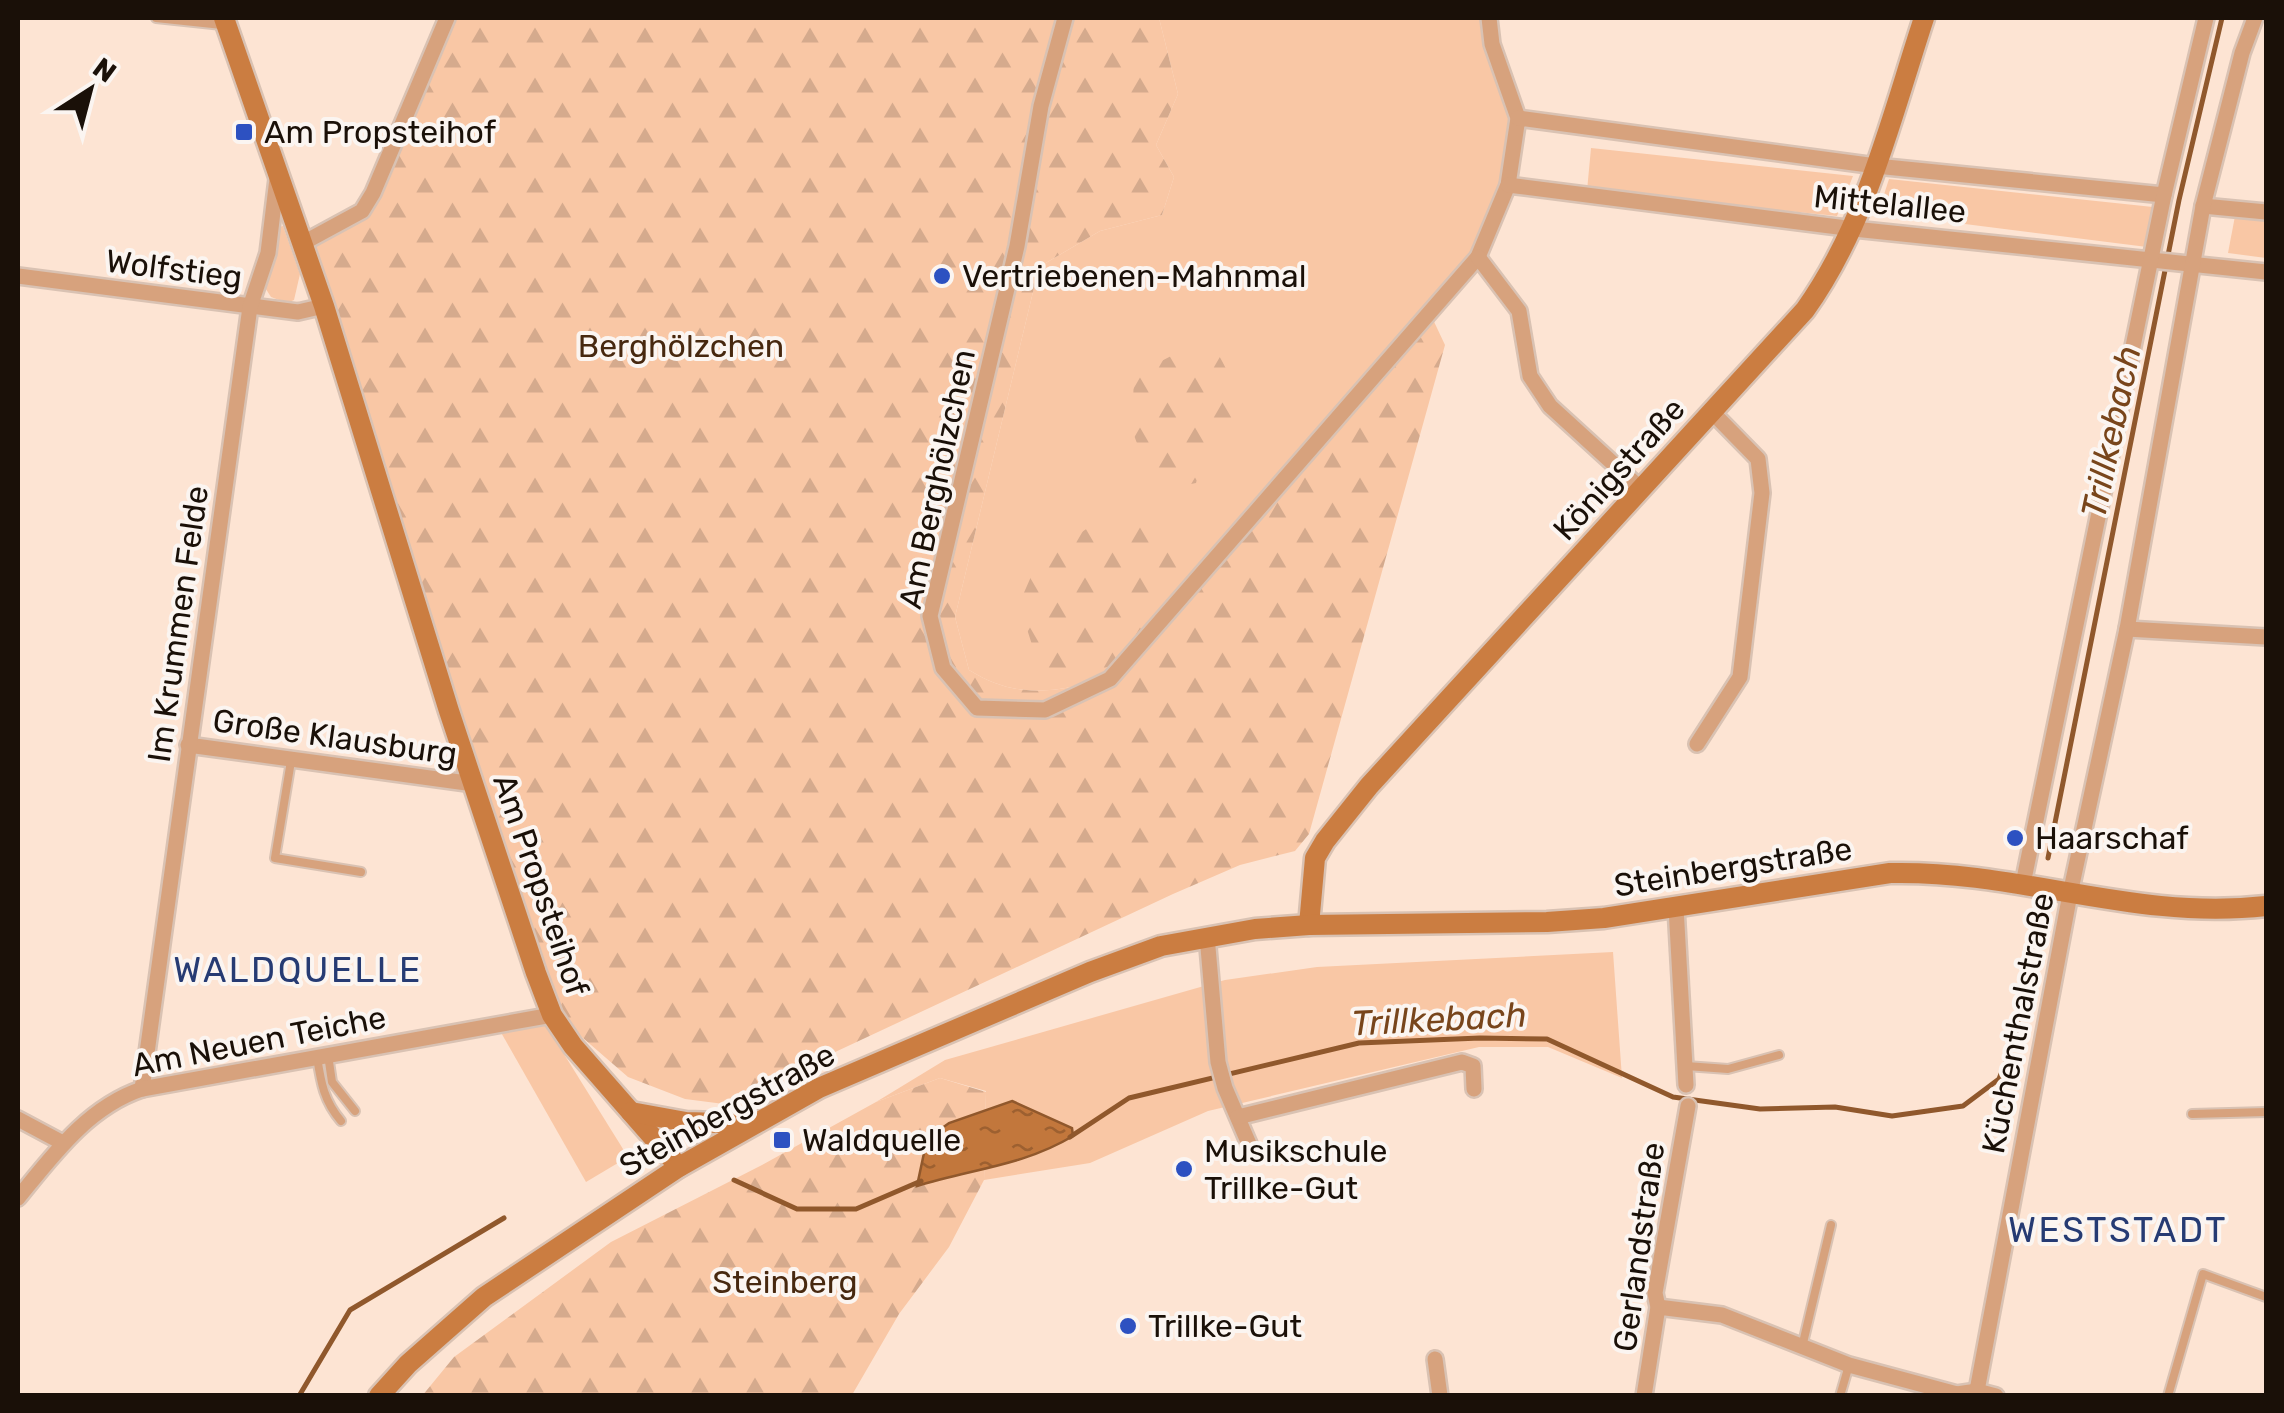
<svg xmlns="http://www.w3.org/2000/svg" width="2284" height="1413" viewBox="0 0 2284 1413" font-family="Rubik,sans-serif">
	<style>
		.green { fill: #f9c7a5 }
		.forest { fill: url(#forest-firs) }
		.water { fill: url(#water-ripples); stroke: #90582c; stroke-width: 2.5 }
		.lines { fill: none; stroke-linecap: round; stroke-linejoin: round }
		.stream { stroke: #90582c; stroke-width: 5 }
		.lane-casing { stroke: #d9c2b3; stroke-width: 12 }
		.street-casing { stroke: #d9c2b3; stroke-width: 20 }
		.secondary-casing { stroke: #d9c2b3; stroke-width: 25 }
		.lane { stroke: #d7a27d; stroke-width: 8 }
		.street { stroke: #d7a27d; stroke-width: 15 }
		.secondary { stroke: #cb7d41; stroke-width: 20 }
		.poi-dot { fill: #2d51c1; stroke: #fbf5f1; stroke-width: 4 }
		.labels { text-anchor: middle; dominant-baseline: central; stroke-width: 8; stroke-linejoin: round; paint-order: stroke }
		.poi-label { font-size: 32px; fill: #1a1008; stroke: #fbf5f1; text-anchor: start }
		.street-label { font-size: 32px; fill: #1a1008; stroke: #fbf5f1 }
		.park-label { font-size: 32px; fill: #47280f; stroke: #fbf5f1 }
		.water-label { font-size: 35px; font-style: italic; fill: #78451b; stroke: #fbf5f1 }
		.neighbourhood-label { font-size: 35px; letter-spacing: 2.5px; fill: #263b73; stroke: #fbf5f1 }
	</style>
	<defs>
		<pattern id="forest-firs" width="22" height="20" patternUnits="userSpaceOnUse" patternTransform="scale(2.5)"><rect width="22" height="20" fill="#f9c7a5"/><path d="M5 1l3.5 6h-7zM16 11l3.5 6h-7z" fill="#d5aa8d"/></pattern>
		<pattern id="water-ripples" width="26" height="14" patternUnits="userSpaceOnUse" patternTransform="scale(2.5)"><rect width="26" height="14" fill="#c2773c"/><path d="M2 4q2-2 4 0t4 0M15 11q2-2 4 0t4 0" fill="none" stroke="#9d6030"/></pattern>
	</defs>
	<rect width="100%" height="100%" fill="#fde4d3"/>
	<g class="green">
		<path d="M1159 18H1480L1517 119 1507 185 1476 257 1109 679C1056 691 1019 701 969 670L955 617 1039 267 1100 231 1162 215 1174 177 1156 145 1178 94Z"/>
		<polygon points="1591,148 1853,176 1837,216 1587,191"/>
		<polygon points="1889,179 2153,207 2147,247 1878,213"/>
		<polygon points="2235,216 2266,220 2266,258 2228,253"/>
		<polygon points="283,226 300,274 294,300 287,303 271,297 264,286 276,228"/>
		<polygon points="1613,952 1622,1078 1548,1047 1479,1047 1208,1111 1090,1163 984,1180 986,1091 940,1078 876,1102 945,1060 1225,980 1317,967"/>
		<polygon points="544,1022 628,1157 586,1182 499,1029"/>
	</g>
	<g class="forest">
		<path d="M452 18H1159L1178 94 1156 145 1174 177 1162 215 1100 231 1039 267 955 617 969 670C1019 701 1056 691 1109 679L1429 311 1445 345 1309 834 1295 851 1240 865 1173 894 724 1104 685 1099 628 1077 561 1019 466 797 350 378 307 242 376 196Z"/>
		<path d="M1179 352 1198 360 1217 352C1232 379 1243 398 1230 428L1208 435 1196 483 1155 491 1132 430 1134 375Z"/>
		<polygon points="1143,518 1186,548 1184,572 1176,590 1119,662 1065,685 1041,673 1019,604 1044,547 1076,536 1098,521 1123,527"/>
		<polygon points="940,1078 986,1092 984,1180 949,1247 899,1314 852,1395 422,1396 454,1357 611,1242 762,1165 876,1102"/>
	</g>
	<path class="water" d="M1012 1101 1072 1128 1073 1136C1023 1166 971 1169 917 1186L927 1139 949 1123Z"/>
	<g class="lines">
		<g class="stream">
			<polyline points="2048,858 2179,200 2222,18"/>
			<polyline points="1070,1137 1129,1098 1359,1043 1480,1038 1547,1039 1673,1097 1760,1109 1835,1107 1892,1116 1963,1106 1999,1079 2015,1039 2035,924"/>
			<polyline points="734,1180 797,1209 856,1209 921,1181"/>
			<polyline points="299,1396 350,1310 504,1218"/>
		</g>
		<defs>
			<g id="lane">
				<polyline points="156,18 222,25"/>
				<polyline points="291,761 275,858 361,872"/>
				<polyline points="328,1055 332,1082 355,1111"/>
				<path d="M317 1057C321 1083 324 1101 341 1121"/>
				<polyline points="1686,1066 1728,1069 1779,1055"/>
				<polyline points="2192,1114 2266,1112"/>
				<polyline points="1802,1347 1831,1225"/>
				<polyline points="1840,1396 1849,1365"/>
				<polyline points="2168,1396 2203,1274 2266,1297"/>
			</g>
			<g id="street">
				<polyline points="1065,18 1041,106 1017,246 930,616 943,668 977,708 1045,710 1110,679 1478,257 1508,185 1518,118 1492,44 1489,18"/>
				<polyline points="1518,118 1876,166 2164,195"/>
				<polyline points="1508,185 1854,229 2266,272"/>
				<polyline points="2203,206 2266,212"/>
				<polyline points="303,243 362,211 373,193 447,18"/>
				<polyline points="1478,257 1519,311 1530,376 1550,406 1641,489"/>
				<polyline points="18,276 298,312 324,306"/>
				<polyline points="2127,629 2266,637"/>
				<polyline points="1697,744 1740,677 1762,493 1758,459 1712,412"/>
				<polyline points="188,745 474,784"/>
				<polyline points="2023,884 2164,195 2206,18"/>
				<polyline points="1676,907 1686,1085"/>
				<polyline points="1207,936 1218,1062 1225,1088 1249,1144"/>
				<polyline points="142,1089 250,307 268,253 277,179"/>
				<polyline points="1238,1117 1462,1062 1473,1066 1474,1089"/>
				<polyline points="18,1119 63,1143"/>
				<path d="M18 1198C53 1155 88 1107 142 1089L552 1015"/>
				<polyline points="1658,1307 1722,1315 1849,1365 1957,1394 1977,1391 1996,1396"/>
				<polyline points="1435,1359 1440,1396"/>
				<polyline points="1644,1396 1658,1307 1655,1293 1688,1106"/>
				<polyline points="1976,1396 2070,894 2127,629 2203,206 2242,53 2255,18"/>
			</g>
			<g id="secondary">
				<polyline points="224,18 324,306 449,711 536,973 552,1015 573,1046 679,1167"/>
				<path d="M1309 925 1315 858 1325 841 1369 786 1805 310C1867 223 1891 118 1924 18"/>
				<polyline points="631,1112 686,1122 753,1124"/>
				<path d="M379 1396 408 1364 484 1297 679 1167 819 1088 1090 972 1161 946 1255 929 1309 925 1547 922 1604 918 1890 873C2021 870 2133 921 2266 906"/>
			</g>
		</defs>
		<use href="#lane" class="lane-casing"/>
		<use href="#street" class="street-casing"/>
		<use href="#secondary" class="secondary-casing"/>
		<use href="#lane" class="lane"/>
		<use href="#street" class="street"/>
		<use href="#secondary" class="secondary"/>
	</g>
	<g class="poi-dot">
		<rect x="234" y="122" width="20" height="20" rx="5"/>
		<circle cx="942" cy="276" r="10"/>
		<circle cx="2015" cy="838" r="10"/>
		<rect x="772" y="1130" width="20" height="20" rx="5"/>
		<circle cx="1184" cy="1169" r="10"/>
		<circle cx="1128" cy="1326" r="10"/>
	</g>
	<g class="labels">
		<g class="poi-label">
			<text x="264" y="132">Am Propsteihof</text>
			<text x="962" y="276">Vertriebenen-Mahnmal</text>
			<text x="2035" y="838">Haarschaf</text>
			<text x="802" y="1140">Waldquelle</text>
			<text x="1204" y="1151">Musikschule<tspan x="1204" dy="37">Trillke-Gut</tspan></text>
			<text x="1148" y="1326">Trillke-Gut</text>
		</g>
		<g class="street-label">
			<text transform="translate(1890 204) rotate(6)">Mittelallee</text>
			<text transform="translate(174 269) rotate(7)">Wolfstieg</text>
			<text transform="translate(1619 469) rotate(-48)">Königstraße</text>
			<text transform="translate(937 479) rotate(-78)">Am Berghölzchen</text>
			<text transform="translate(178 624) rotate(-82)">Im Krummen Felde</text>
			<text transform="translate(335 737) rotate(8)">Große Klausburg</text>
			<text transform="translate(1733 867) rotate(-9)">Steinbergstraße</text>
			<text transform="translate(541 885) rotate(71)">Am Propsteihof</text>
			<text transform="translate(2018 1023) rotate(-79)">Küchenthalstraße</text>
			<text transform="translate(259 1041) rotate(-11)">Am Neuen Teiche</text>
			<text transform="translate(727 1110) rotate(-29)">Steinbergstraße</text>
			<text transform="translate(1639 1247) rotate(-82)">Gerlandstraße</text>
		</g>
		<g class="park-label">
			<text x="681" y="346">Berghölzchen</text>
			<text x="785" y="1282">Steinberg</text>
		</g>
		<g class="water-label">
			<text transform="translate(2111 432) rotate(-78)">Trillkebach</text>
			<text transform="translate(1439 1019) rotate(-3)">Trillkebach</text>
		</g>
		<g class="neighbourhood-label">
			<text x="298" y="970">WALDQUELLE</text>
			<text x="2118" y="1230">WESTSTADT</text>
		</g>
	</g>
	<rect width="2284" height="1413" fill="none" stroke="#1a1008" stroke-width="40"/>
	<g transform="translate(90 90) rotate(36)" stroke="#fbf5f1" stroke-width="8" paint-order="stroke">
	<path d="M0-8L18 38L0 25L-18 38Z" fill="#1a1008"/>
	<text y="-15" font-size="28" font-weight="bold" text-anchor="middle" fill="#1a1008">N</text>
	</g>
</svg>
